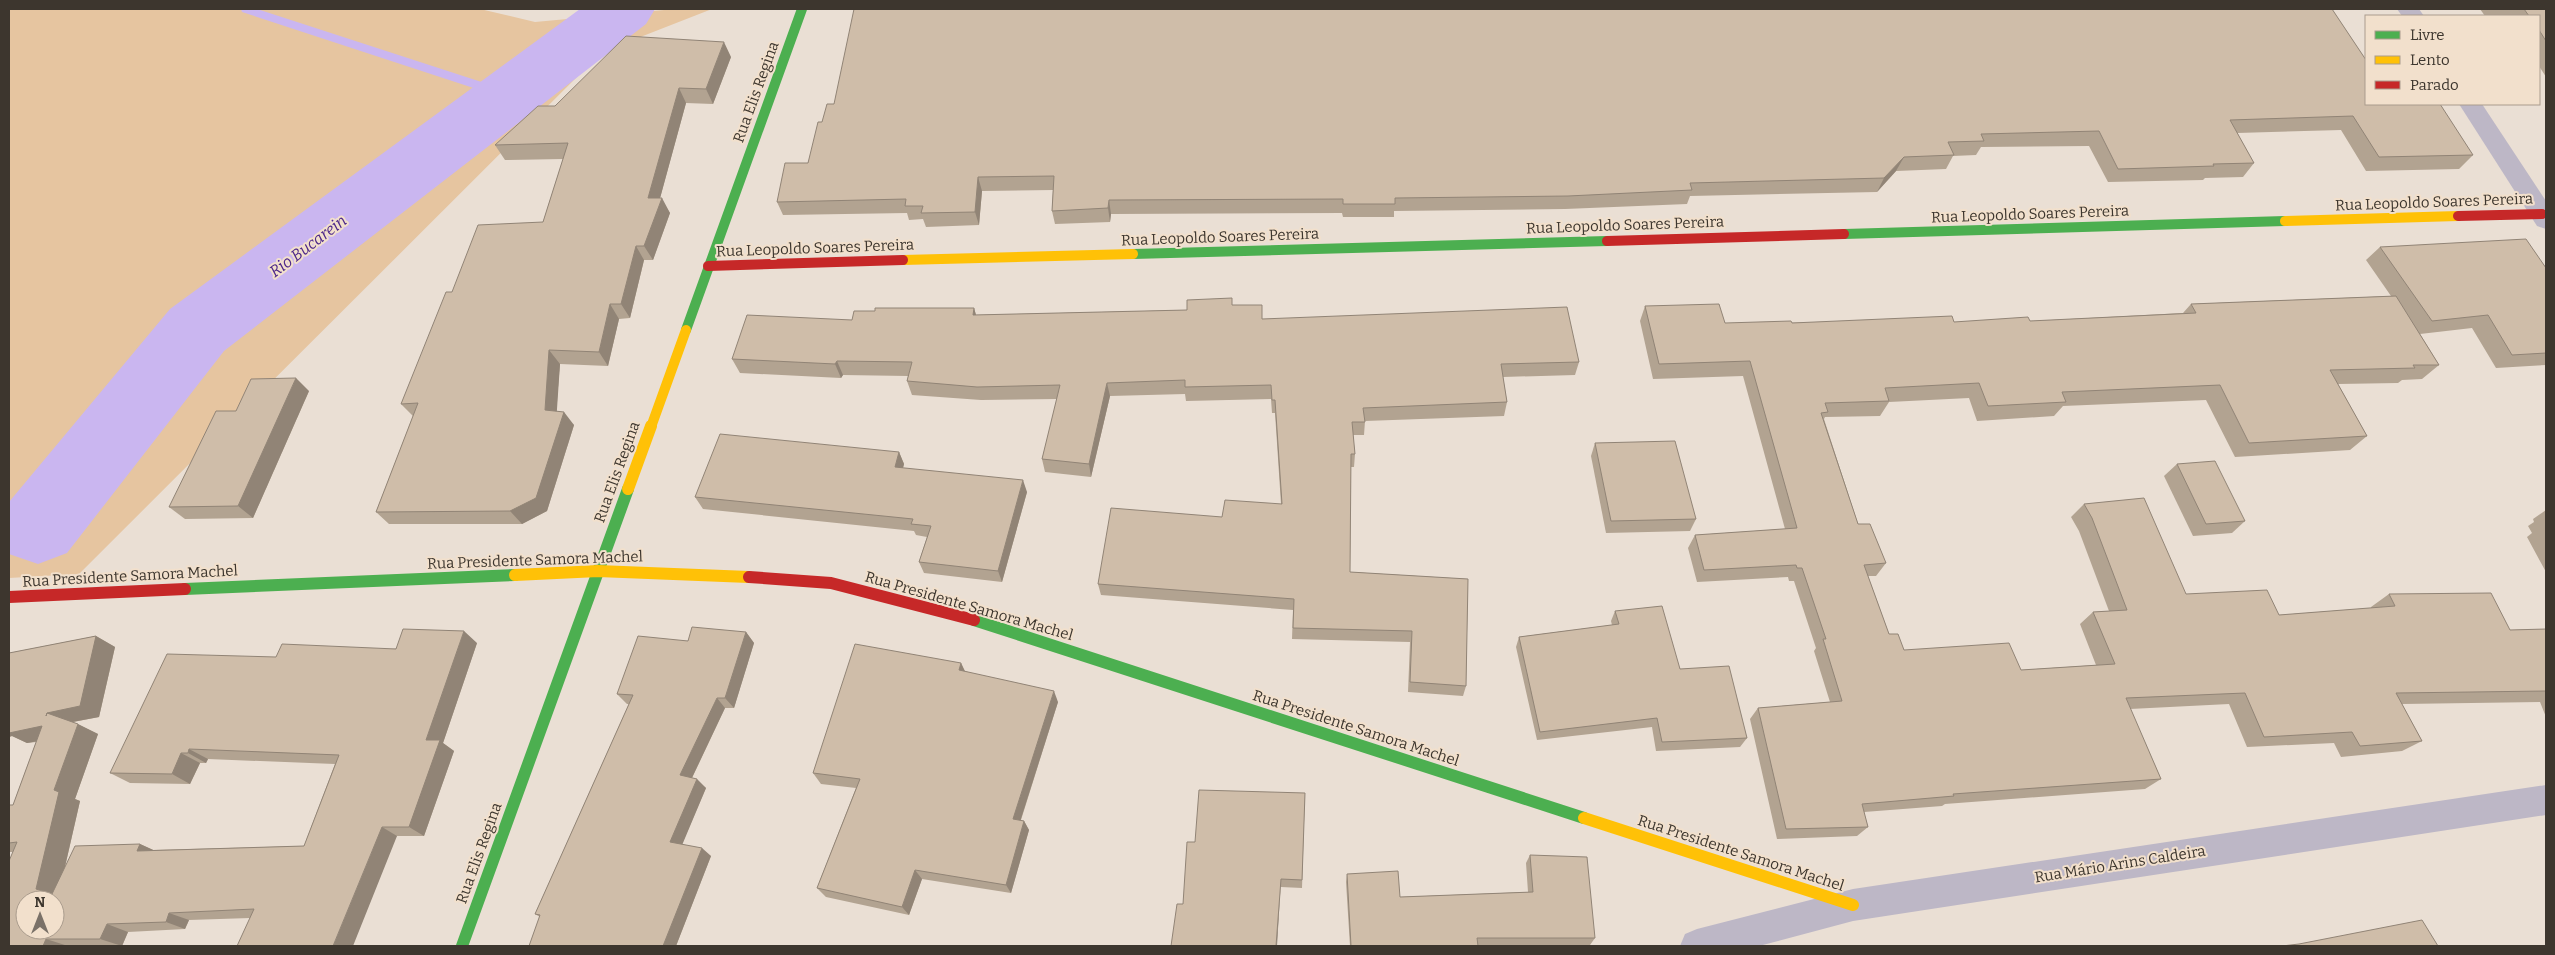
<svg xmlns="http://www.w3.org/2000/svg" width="2555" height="955" viewBox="0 0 2555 955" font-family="Bitter,serif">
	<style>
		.green { fill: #e6c5a0 }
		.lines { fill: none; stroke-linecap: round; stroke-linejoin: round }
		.stream { fill: #cab6f0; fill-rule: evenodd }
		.river { fill: #cab6f0; fill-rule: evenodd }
		.street { fill: #bdb7c6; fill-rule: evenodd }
		.fast-far1 { stroke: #4caf50; stroke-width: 10 }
		.fast { stroke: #4caf50; stroke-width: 12 }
		.slow-far1 { stroke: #ffc107; stroke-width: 10 }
		.slow { stroke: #ffc107; stroke-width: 12 }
		.jam-far1 { stroke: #c62828; stroke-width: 10 }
		.jam { stroke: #c62828; stroke-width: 12 }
		.wall { fill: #b2a391 }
		.shaded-wall { fill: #918476 }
		.building { fill: #cfbda9; stroke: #918476; fill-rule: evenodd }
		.labels { text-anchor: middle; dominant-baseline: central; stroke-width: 4; stroke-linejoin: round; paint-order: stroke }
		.street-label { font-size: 15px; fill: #3d362e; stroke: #f2e0cc }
		.water-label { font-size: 16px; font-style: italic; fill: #4d278a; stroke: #f2e0cc }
	</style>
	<rect width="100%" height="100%" fill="#eadfd4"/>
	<polygon class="green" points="9,9 480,9 535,22 675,9 712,9 602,52 79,574 9,578"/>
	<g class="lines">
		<polygon class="stream" points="241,9 257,9 512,92 514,95 512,98 504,98 242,12"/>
		<polygon class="river" points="580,9 655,9 646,24 224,351 67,553 38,564 9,554 9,502 170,309"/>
		<g class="street">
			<polygon points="2397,9 2419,9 2424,16 2402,16"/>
			<polygon points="2459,104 2482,104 2546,201 2546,229 2537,226"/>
			<polygon points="2546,785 2546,815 1853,921 1759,946 1680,946 1685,934 1697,929 1853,889"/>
		</g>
		<g class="fast-far1">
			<polyline points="1844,234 2285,221"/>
			<polyline points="1133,254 1607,241"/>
			<polyline points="686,330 802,9"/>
		</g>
		<g class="fast">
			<polyline points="185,589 515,575"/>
			<polyline points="974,620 1584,818"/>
			<polyline points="462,946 628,489"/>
		</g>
		<g class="slow-far1">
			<polyline points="2285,221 2458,216"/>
			<polyline points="903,260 1133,254"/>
			<polyline points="651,427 686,330"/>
		</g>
		<g class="slow">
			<polyline points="628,489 651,426"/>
			<polyline points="515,575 598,571 749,577"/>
			<polyline points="1584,818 1853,905"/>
		</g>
		<g class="jam-far1">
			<polyline points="2458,216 2542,214"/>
			<polyline points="1607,241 1844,234"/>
			<polyline points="708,266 903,260"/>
		</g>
		<g class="jam">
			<polyline points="749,577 831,583 974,620"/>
			<polyline points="9,597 185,589"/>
		</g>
	</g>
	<g class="wall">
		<polygon points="2480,9 2546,9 2546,77 2539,66 2539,16 2485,16"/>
		<polygon points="731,57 713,104 686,103 660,198 670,213 653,260 644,260 630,318 619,319 608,366 560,364 556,411 574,425 547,511 522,524 389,524 376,512 413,416 401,404 452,292 543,222 563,159 505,160 495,145 555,106"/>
		<polygon points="834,104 2366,104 2473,155 2459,169 2366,171 2341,130 2237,133 2254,163 2243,177 2205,178 2203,180 2108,182 2089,146 1981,147 1976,155 1953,156 1946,169 1896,171 1877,192 1690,196 1687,204 1565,209 1394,211 1394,217 1343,217 1342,213 1111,214 1110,222 1055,224 1052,211 1053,190 982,191 979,225 926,227 923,219 909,220 907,213 783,215 777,202 808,163 822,122"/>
		<polygon points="2380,247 2546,268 2546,365 2496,368 2472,328 2420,334 2439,365 2422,379 2402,380 2398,383 2338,384 2367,436 2350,450 2235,457 2206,400 2063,406 2054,416 1977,421 1969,398 1889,402 1880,416 1825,417 1824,419 1858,524 1886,563 1876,576 1868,576 1889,634 1904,650 2021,670 2096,665 2080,624 2093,612 2109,611 2079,531 2071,517 2084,504 2186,594 2279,615 2371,608 2371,607 2389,594 2510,630 2546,629 2546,717 2540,702 2402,704 2422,741 2402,751 2341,757 2334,743 2247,747 2229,704 2130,709 2161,779 2145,789 1945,804 1942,806 1864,812 1868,827 1857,836 1777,839 1750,719 1758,708 1830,702 1814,651 1816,648 1794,581 1789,581 1788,577 1697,582 1688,548 1695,535 1785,529 1743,376 1653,379 1640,321 1645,306 1725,323 1954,322 2030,321 2183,313 2191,304 2391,296 2366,260"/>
		<polygon points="1232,298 1232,305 1262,319 1579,362 1575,375 1503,377 1507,402 1504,416 1365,421 1364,435 1353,435 1355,454 1354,467 1351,467 1350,572 1468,579 1466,686 1463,696 1408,692 1410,642 1292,639 1293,610 1101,595 1098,584 1222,517 1281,504 1275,413 1272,413 1271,399 1186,401 1185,394 1110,396 1091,477 1045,472 1042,459 1057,399 981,400 912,395 907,381 908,376 843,375 841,378 740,373 732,359 852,320 974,308 976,315 1187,310"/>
		<polygon points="309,391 253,518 185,519 169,507 236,411"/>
		<polygon points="1595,443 1696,519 1690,531 1606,533 1591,456"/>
		<polygon points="899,452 904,464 903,468 1027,492 1002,582 924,573 919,562 927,537 916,535 914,531 703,509 695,497"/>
		<polygon points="2177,464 2245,521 2232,533 2193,536 2164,476"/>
		<polygon points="2546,510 2546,572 2527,537 2532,533 2528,526 2534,522 2533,519"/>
		<polygon points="1615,611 1680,669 1747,738 1740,747 1656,751 1652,727 1537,740 1516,647 1519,637 1612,625 1611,621"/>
		<polygon points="746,632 754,643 734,708 725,708 692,778 706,788 682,844 711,856 676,946 529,946 540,917 535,914 629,704 627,704 617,694 688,641"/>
		<polygon points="96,636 115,647 99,717 73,722 98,734 75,799 80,801 65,867 140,844 153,850 304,846 335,764 208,759 206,763 200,763 190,784 130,783 110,773 276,657 477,643 443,743 454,751 424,836 397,836 250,918 189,920 185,929 128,932 122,946 9,946 13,852 9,852 9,805 13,805 36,742 27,743 12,736 9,737 9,653"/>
		<polygon points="961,663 965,671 1058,702 1021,820 1024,821 1029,830 1011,893 922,879 909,915 826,897 817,888 856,788 821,784 813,773"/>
		<polygon points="1305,793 1302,888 1281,887 1183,904 1195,842"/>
		<polygon points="1530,855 1595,938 1590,945 1478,945 1478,946 1350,946 1346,882 1347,874 1400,897 1528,892 1526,863"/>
	</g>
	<g class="shaded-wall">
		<polygon points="724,42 731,57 713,104 706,89"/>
		<polygon points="679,88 686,103 656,213 648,198"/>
		<polygon points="1904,157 1896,171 1877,192 1884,178"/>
		<polygon points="978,177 982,191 979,225 975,212"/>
		<polygon points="662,198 670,213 653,260 644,246"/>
		<polygon points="1109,200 1111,214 1110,222 1108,208"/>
		<polygon points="636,246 644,260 630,318 621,304"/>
		<polygon points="610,304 619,319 608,366 599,352"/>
		<polygon points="974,308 978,322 973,315"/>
		<polygon points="549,350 560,364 556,424 545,410"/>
		<polygon points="837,361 843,375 841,378 835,364"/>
		<polygon points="296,378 309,391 253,518 238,506"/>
		<polygon points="1107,383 1110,396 1091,477 1089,464"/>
		<polygon points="564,412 574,425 547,511 522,524 510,511"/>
		<polygon points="899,452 904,464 900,479 895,467"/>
		<polygon points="1023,480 1027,492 1002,582 998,571"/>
		<polygon points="464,631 477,643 443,743 454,751 424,836 409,827 426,740"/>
		<polygon points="746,632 754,643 734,708 725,698"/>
		<polygon points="96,636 115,647 99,717 67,723 47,713"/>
		<polygon points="961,663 966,674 959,670"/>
		<polygon points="1054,691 1058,702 1018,828 1013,819"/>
		<polygon points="717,698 725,708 689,784 680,775"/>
		<polygon points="9,722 42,726 62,737 27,743 12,736 9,737"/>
		<polygon points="78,724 98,734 75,799 80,801 58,897 36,889 54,790"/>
		<polygon points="189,749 208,759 206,763 188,753"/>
		<polygon points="181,753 200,763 190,784 172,774"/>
		<polygon points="697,779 706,788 680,850 670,842"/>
		<polygon points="1024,821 1029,830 1011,893 1006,885"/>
		<polygon points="382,827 397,836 353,946 333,946"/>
		<polygon points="140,844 160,853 137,851"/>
		<polygon points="702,848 711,856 676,946 663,946"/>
		<polygon points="915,870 922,879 909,915 902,907"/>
		<polygon points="1281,879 1277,946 1276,946"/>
		<polygon points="169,913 189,920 185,929 166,922"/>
		<polygon points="107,924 128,932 122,946 100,939"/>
		<polygon points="46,939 68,946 43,946"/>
	</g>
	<g class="building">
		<polygon points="854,9 2332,9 2366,60 2366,104 2440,104 2473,155 2379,157 2353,116 2230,120 2254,163 2213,164 2214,166 2118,169 2099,131 1981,134 1984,141 1948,142 1954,155 1904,157 1884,178 1690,183 1692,190 1568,196 1395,198 1395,204 1343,204 1343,199 1109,200 1108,208 1052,211 1054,176 978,177 975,212 921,213 923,206 905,206 906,199 777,202 785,163 808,163 818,122 822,122 827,104 834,104"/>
		<polygon points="2524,9 2546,9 2546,41 2539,30 2539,16 2529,16"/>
		<polygon points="626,36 724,42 706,89 679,88 648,198 662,198 644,246 636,246 621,304 610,304 599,352 549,350 545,410 564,412 536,498 510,511 376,512 418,403 401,404 446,292 452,292 478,225 543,222 568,143 495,145 538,106 555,106"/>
		<polygon points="2526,239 2546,268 2546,353 2512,355 2488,315 2432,321 2380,247"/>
		<polygon points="2396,296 2439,365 2413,365 2415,368 2330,370 2367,436 2249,443 2220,385 2062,392 2066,402 1988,406 1979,383 1885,388 1889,401 1825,403 1828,412 1821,413 1858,524 1870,524 1886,563 1864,565 1889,634 1898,634 1904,650 2009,643 2021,670 2115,664 2093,612 2127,610 2092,518 2084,504 2144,498 2186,594 2267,590 2279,615 2395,606 2389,594 2491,593 2510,630 2546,629 2546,691 2396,693 2422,741 2360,746 2352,732 2264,737 2245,693 2126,698 2161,779 1953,794 1954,796 1862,804 1868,827 1786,829 1758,708 1842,701 1823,639 1826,639 1802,568 1797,568 1796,565 1704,570 1695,535 1797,528 1750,361 1659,364 1645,306 1719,304 1725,323 1791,321 1792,323 1952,316 1954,322 2028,317 2030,321 2196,313 2191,304"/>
		<polygon points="1232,298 1232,305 1262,305 1262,319 1567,307 1579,362 1501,364 1507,402 1363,408 1365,422 1352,422 1355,454 1351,454 1350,572 1468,579 1466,686 1410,682 1412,631 1293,628 1294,599 1098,584 1111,508 1222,517 1225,500 1282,504 1275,400 1272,400 1271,385 1185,387 1185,380 1107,383 1089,464 1042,459 1060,385 977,387 907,381 912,362 837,361 835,364 732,359 747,315 852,320 854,311 875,311 875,308 974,308 973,315 1187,310 1187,300"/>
		<polygon points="296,378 238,506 169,507 216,411 236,411 251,379"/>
		<polygon points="720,434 899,452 895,467 1023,480 998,571 919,562 931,526 911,524 913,519 695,497"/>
		<polygon points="1675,441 1696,519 1611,521 1595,443"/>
		<polygon points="2215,461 2245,521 2206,524 2177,464"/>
		<polygon points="1662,606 1680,669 1729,666 1747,738 1662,742 1657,718 1540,732 1519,637 1619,624 1615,611"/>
		<polygon points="692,627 746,632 725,698 717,698 680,775 697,779 670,842 702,848 663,946 529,946 540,915 535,914 633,695 617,694 638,636 688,641"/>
		<path d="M403 629 464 631 426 740H440L409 827H382L333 946H237L254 909 169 913 166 922 107 924 100 939H46L43 946H9V861L17 842 9 843V805H13L42 726 9 733V653L96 636 80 706 47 713 46 716 47 713 78 724 54 790 59 792 36 889 52 894 75 846 140 844 137 851 304 846 339 755 189 749 188 753H181L172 774 110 773 167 654 276 657 282 644 396 649ZM25 900H55V930H25Z"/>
		<polygon points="855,644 961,663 959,670 1054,691 1013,819 1024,821 1006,885 915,870 902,907 817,888 860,779 813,773"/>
		<polygon points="1199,790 1305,793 1302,880 1281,879 1276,946 1171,946 1177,904 1183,904 1187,842 1195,842"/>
		<polygon points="1530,855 1587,857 1595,938 1477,938 1478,946 1351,946 1347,874 1398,871 1400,897 1533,892"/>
		<polygon points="2422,920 2438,946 2282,946 2299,944"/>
	</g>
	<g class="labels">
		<g class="street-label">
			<text transform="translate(756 92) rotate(-70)">Rua Elis Regina</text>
			<text transform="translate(2434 202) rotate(-2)">Rua Leopoldo Soares Pereira</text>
			<text transform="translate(2030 214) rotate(-2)">Rua Leopoldo Soares Pereira</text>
			<text transform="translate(1625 225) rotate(-2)">Rua Leopoldo Soares Pereira</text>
			<text transform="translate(1220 237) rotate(-2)">Rua Leopoldo Soares Pereira</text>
			<text transform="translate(815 248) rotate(-2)">Rua Leopoldo Soares Pereira</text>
			<text transform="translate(617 472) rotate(-70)">Rua Elis Regina</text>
			<text transform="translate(535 560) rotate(-2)">Rua Presidente Samora Machel</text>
			<text transform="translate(130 576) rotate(-3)">Rua Presidente Samora Machel</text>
			<text transform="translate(969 606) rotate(16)">Rua Presidente Samora Machel</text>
			<text transform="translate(1356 728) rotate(18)">Rua Presidente Samora Machel</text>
			<text transform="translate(479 853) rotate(-70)">Rua Elis Regina</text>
			<text transform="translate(1741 853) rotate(18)">Rua Presidente Samora Machel</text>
			<text transform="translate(2120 864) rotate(-9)">Rua Mário Arins Caldeira</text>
		</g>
		<g class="water-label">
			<text transform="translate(308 246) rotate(-37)">Rio Bucarein</text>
		</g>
	</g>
	<rect width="2555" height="955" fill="none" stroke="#3d362e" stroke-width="20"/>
	<rect x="2365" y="15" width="175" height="90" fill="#f2e0cc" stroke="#aa9c8d"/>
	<rect x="2375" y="31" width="25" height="8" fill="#4caf50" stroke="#aa9c8d"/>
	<text x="2410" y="40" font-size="15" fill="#3d362e">Livre</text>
	<rect x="2375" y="56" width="25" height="8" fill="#ffc107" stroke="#aa9c8d"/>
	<text x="2410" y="65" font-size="15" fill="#3d362e">Lento</text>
	<rect x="2375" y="81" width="25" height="8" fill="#c62828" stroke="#aa9c8d"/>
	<text x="2410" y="90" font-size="15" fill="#3d362e">Parado</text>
	<g transform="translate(40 915)"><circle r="24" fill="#f2e0cc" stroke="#aa9c8d"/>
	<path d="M0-4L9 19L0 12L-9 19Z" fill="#7a7168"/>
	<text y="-8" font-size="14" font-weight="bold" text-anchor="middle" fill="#3d362e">N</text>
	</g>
</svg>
